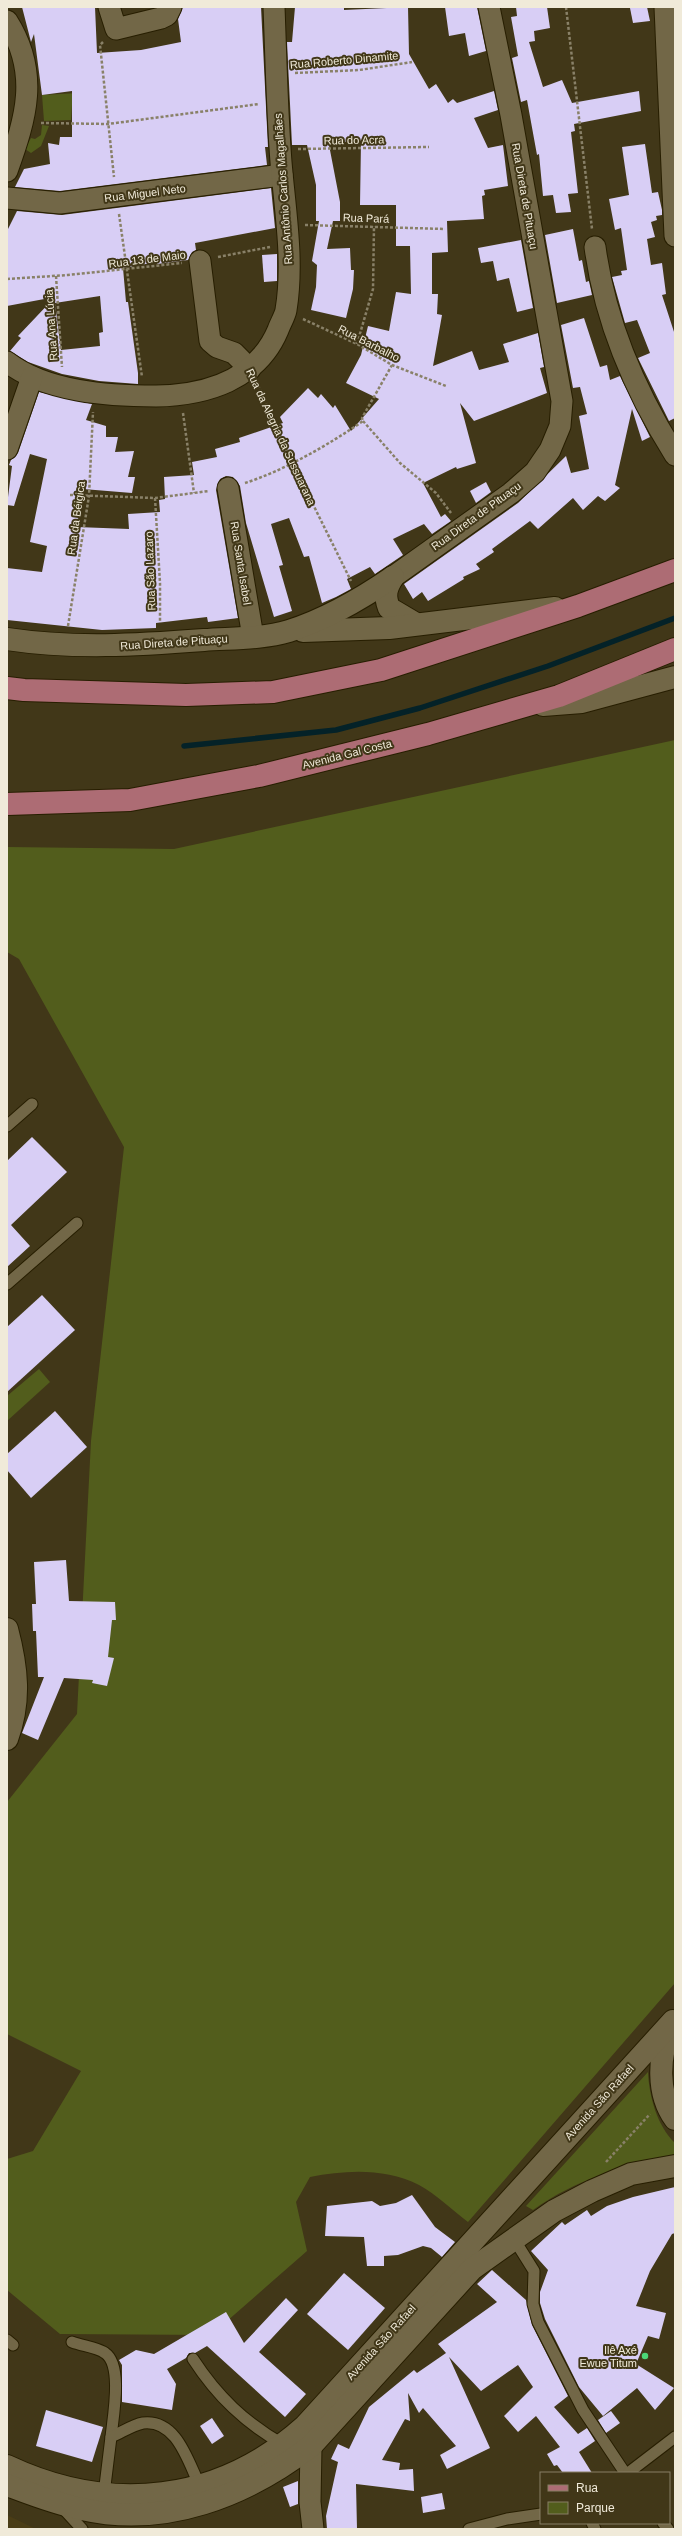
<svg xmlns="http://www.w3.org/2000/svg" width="682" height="2536" viewBox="0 0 682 2536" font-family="Arial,sans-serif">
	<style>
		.built { fill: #4a3d16 }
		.green { fill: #525d1c }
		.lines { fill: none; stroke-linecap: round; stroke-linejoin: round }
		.stream { stroke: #042228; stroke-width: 5.5 }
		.building { fill: #d8cef5; fill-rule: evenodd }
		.lane-casing { stroke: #271e00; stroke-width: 13 }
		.street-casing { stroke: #271e00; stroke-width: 23 }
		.secondary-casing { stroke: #271e00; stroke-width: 24 }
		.primary-casing { stroke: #271e00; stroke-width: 24 }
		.path { stroke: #898168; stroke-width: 2.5; stroke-dasharray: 3 2; stroke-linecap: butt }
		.lane { stroke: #726747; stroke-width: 11 }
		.street { stroke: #726747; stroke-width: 21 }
		.secondary { stroke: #726747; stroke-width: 22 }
		.primary { stroke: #ad6c74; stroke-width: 22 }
		.poi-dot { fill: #4bd677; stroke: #413718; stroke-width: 1.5 }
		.labels { text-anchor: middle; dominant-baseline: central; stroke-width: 4; stroke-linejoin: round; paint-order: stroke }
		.street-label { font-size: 11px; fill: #f0ead9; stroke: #413718 }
		.poi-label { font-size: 11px; fill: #f0ead9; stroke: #413718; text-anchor: end }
	</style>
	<rect width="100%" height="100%" fill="#413718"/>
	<polygon class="built" points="7,2515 36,2529 7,2529"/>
	<g class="green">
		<polygon points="78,93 78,99 72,105 71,120 44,121 42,95"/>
		<polygon points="42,125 49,126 41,146 31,153 25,149 31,138 35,139 41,135"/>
		<path d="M675 740V1983L468 2222C453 2211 436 2194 419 2185 385 2168 347 2170 310 2177L296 2202 307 2251 211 2335 60 2334 7 2290V2159L33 2151 81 2071 7 2034V1802L77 1714 91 1441 124 1147 19 959 7 952V847L174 849Z"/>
		<polygon points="39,1369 50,1382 7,1421 7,1396"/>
		<path d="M648 2072C649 2096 657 2126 675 2143V2158C621 2167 578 2178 533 2210L526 2206Z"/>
	</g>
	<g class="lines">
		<polyline class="stream" points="184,746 336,730 420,708 548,666 675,618"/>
	</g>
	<g class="building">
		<polygon points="22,7 95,7 97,53 141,50 181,42 178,19 183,7 261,7 268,147 265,147 267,165 60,191 15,187 24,169 50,164 48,143 59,145 60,137 72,137 72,91 42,95 34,34 31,42"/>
		<polygon points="295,7 344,7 344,10 408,7 409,54 429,89 436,84 448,103 453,99 457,103 494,91 498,110 474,118 488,148 503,145 508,186 484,190 485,195 482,196 484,219 447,221 448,252 432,253 432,294 438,294 437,314 442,315 433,366 472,351 479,370 509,362 503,344 538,333 544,367 540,368 547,393 474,421 460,403 476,463 457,469 456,467 423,483 441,517 445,514 451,521 432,534 424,524 393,539 403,555 375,574 370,567 347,579 351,589 336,597 322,603 309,556 304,557 289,518 271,524 283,565 279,566 292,611 274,617 246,523 240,486 233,477 226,476 220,479 216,490 238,618 208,622 207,617 156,623 156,628 102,630 7,620 7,568 42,572 47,546 30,542 47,459 30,454 14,506 7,505 12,466 9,465 11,460 18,453 39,392 92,404 86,420 106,426 106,437 118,437 115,452 134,451 128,477 135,477 132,493 83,489 77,527 129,529 128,514 160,512 159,500 165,499 164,477 194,475 192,462 217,457 215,449 240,442 239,438 283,423 280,417 308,388 318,398 321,394 333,408 335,405 351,431 379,399 346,383 361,355 368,326 389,331 396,292 411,294 410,246 396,246 396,205 360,205 361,141 331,143 329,145 340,202 340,221 333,221 327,249 350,248 351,270 354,270 353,289 346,318 311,310 316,287 317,265 312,261 319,221 316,221 316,185 307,145 292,145 287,42 292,42"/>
		<polygon points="445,7 477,7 486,51 469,56 465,33 449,36"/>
		<polygon points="516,7 547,7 550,28 534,31 535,41 529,42 543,87 562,80 572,103 639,91 641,111 574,124 575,131 571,132 578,193 568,194 571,212 556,213 553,195 543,196 539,154 537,155 527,100 521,102 512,58 518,56 511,17 517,16"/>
		<polygon points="647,7 650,21 633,23 630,8"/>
		<polygon points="645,144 652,193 658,192 662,210 662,215 656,216 657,220 651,222 655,237 647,239 651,265 662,263 666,294 662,295 675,335 675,418 669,421 638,358 650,353 637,320 625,323 612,277 622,275 621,271 627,270 621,228 615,230 609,199 629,195 622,147"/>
		<path d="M271 188 275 228 195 243 196 250 192 252 188 260 157 264V262L123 268 126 302H128L138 373V384L99 381 62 374 28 362 10 351 21 338 18 336 55 297 7 306V231L17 211 62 215ZM100 296 103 332 99 333 100 346 61 350 55 303Z"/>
		<polygon points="573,229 579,261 582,260 586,282 589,281 592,295 557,303 545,235"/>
		<polygon points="521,240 533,308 517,312 509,278 497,281 493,261 481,263 478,248"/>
		<polygon points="277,254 277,281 264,282 262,255"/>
		<polygon points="584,318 600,367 607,365 610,380 620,376 650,437 642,441 632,409 615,485 620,488 605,501 598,496 583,510 573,498 538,529 530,521 492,549 494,552 476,564 480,569 463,577 464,579 428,601 422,592 413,599 404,584 518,503 566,456 571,473 589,469 579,416 587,414 580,387 573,388 561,325"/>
		<polygon points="486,482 491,492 476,503 470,491"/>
		<polygon points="32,1137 67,1172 11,1225 30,1246 7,1267 7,1161"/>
		<polygon points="42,1295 75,1330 7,1392 7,1327"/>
		<polygon points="55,1411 87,1447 31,1498 7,1470 7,1454"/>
		<polygon points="66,1560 69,1601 115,1602 116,1620 112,1620 108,1657 114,1658 107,1686 92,1683 93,1680 64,1678 38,1740 22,1733 44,1677 38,1677 36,1631 33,1631 32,1604 36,1604 34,1562"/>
		<polygon points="675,2187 675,2233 672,2234 650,2271 636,2306 666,2313 659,2339 648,2336 636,2364 674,2388 655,2410 637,2388 603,2416 579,2387 545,2319 540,2303 540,2292 548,2270 531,2251 562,2222 565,2225 587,2210 591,2216 607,2206 633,2197"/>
		<polygon points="412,2195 435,2227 455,2242 442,2257 431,2248 423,2246 398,2255 384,2256 384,2266 367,2266 364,2237 325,2236 327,2206 372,2201 380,2206 396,2203"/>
		<polygon points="492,2270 526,2300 532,2325 568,2396 554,2407 578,2434 587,2428 595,2441 579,2452 592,2473 563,2473 557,2465 554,2466 547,2454 560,2447 536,2416 518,2432 504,2416 533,2387 518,2365 481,2391 449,2357 490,2448 447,2469 440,2455 456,2446 423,2408 419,2413 408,2393 410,2421 405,2419 382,2460 400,2463 399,2470 413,2469 414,2491 356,2484 357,2529 327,2529 326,2516 338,2462 331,2459 338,2444 349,2449 369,2407 414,2370 417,2373 446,2353 438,2344 497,2302 477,2284"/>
		<polygon points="344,2273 385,2308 348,2350 307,2314"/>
		<polygon points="286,2298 298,2310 259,2352 306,2394 285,2417 207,2346 195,2353 189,2353 186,2358 167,2369 176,2384 172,2410 122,2402 122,2365 119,2360 136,2350 154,2354 226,2312 244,2343"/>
		<polygon points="46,2410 103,2427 92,2462 36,2446"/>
		<polygon points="611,2411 620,2423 606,2433 598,2420"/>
		<polygon points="212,2418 224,2436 212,2444 200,2426"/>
		<polygon points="298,2481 298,2504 290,2507 283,2487"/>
		<polygon points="442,2493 445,2509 423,2513 421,2497"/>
	</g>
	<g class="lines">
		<defs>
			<g id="lane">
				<polyline points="7,1126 32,1104"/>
				<polyline points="7,1284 77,1223"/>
				<polyline points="514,2239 534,2271 533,2304 538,2322 583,2410 625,2473"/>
				<polyline points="7,2340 13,2345"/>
				<path d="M72 2342C82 2346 97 2347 105 2353 123 2365 113 2417 111 2437"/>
				<path d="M193 2359C217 2396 245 2423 284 2445"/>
				<polyline points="628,2473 675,2437"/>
				<path d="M104 2494 111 2437C121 2433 132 2425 143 2423 177 2419 188 2462 200 2486"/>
				<polyline points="61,2506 82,2529"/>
				<polyline points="592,2523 595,2529"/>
				<polyline points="663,2523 668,2529"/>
				<polyline points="469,2529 507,2519 541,2514"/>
			</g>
			<g id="street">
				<polyline points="109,7 116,29 161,18 167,15 171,7"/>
				<polyline points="665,7 675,236"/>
				<path d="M7 21C40 73 26 118 7 171"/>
				<polyline points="7,198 60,203 282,175"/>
				<path d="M595 247C605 322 635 391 675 455"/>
				<polyline points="200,261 210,341 217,347 234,353 250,369"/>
				<path d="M7 362C46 392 108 396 156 396 206 395 257 380 278 330 280 324 285 316 286 310 294 261 285 210 281 162 277 110 276 58 274 7"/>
				<polyline points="7,449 32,377"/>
				<polyline points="228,488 253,637"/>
				<polyline points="393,577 511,493 535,472 550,450 560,426 562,401 511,115 489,7"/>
				<polyline points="311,2446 310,2502 313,2529"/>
			</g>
			<g id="secondary">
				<path d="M393 577C386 588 384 595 389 608L416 624"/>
				<polyline points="303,631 389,628 555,608"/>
				<path d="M7 639C73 649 138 645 204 640 232 638 262 639 289 631 327 619 361 599 393 577"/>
				<polyline points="543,705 582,702 675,677"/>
				<path d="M7 1629C17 1667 21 1701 7 1739"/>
				<path d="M670 2028C659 2056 656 2093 675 2119"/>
				<path d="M7 2466C111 2515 219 2503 305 2426L673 2021"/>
				<path d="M7 2485C31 2494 56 2504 82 2509 165 2528 246 2496 311 2446L472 2269 554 2211 592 2191 631 2174 675 2166"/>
			</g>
			<g id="primary">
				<polyline points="7,688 24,690 186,695 273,692 381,670 578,606 675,570"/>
				<polyline points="7,804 130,800 259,776 428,734 559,696 675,649"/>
			</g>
		</defs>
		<use href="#lane" class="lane-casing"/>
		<use href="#street" class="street-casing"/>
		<use href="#secondary" class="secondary-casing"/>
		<use href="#primary" class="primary-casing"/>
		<g class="path">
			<polyline points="566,7 592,229"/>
			<polyline points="103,42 100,45 114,177"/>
			<polyline points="295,73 359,70 412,62"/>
			<polyline points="41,123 108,124 259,104"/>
			<polyline points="298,149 429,147"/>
			<polyline points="119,214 142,377"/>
			<polyline points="305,225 445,229"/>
			<polyline points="218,257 270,247"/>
			<polyline points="56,276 62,367"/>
			<polyline points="7,279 68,275 182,263"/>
			<polyline points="303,319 357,344 392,365 446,386"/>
			<polyline points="357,344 373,289 374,226"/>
			<polyline points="258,385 292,462 351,581"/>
			<polyline points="183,413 194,493"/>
			<polyline points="363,421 400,463 436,493 451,513"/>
			<path d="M245 483C283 471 330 444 363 421L362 418 392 365"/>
			<polyline points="70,495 155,498 209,491"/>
			<polyline points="155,498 160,583 160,623"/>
			<polyline points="68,626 89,496 93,412"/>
			<polyline points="606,2162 650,2114"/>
		</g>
		<use href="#lane" class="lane"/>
		<use href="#street" class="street"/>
		<use href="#secondary" class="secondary"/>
		<use href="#primary" class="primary"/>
	</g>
	<circle class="poi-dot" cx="645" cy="2356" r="4"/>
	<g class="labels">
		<g class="street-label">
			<text transform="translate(344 60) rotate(-5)">Rua Roberto Dinamite</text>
			<text transform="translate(354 140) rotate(-1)">Rua do Acra</text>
			<text transform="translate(283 189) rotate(-94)">Rua Antônio Carlos Magalhães</text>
			<text transform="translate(145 193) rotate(-7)">Rua Miguel Neto</text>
			<text transform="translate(525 196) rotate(80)">Rua Direta de Pituaçu</text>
			<text transform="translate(366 218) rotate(2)">Rua Pará</text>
			<text transform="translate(147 259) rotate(-7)">Rua 13 de Maio</text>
			<text transform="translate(51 325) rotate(-94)">Rua Ana Lúcia</text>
			<text transform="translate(369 343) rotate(27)">Rua Barbalho</text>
			<text transform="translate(281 437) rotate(65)">Rua da Alegria da Sussuarana</text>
			<text transform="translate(476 516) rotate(-36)">Rua Direta de Pituaçu</text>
			<text transform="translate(76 518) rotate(-82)">Rua da Béigica</text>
			<text transform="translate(241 563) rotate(81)">Rua Santa Isabel</text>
			<text transform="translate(150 571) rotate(-92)">Rua São Lazaro</text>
			<text transform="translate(174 642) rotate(-4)">Rua Direta de Pituaçu</text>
			<text transform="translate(347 754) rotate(-14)">Avenida Gal Costa</text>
			<text transform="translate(599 2102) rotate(-48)">Avenida São Rafael</text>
			<text transform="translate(381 2342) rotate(-48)">Avenida São Rafael</text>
		</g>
		<g class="poi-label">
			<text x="637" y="2350">Ilê Axé<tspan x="637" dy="13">Ewue Titum</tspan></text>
		</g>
	</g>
	<rect width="682" height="2536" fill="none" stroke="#f0ead9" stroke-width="16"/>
	<rect x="540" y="2472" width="130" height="52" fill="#413718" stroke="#877f65"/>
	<rect x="548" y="2485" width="20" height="6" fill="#ad6c74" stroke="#877f65"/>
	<text x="576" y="2492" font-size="12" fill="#f0ead9">Rua</text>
	<rect x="548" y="2502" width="20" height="12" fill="#525d1c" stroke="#877f65"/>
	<text x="576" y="2512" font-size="12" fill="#f0ead9">Parque</text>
</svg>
